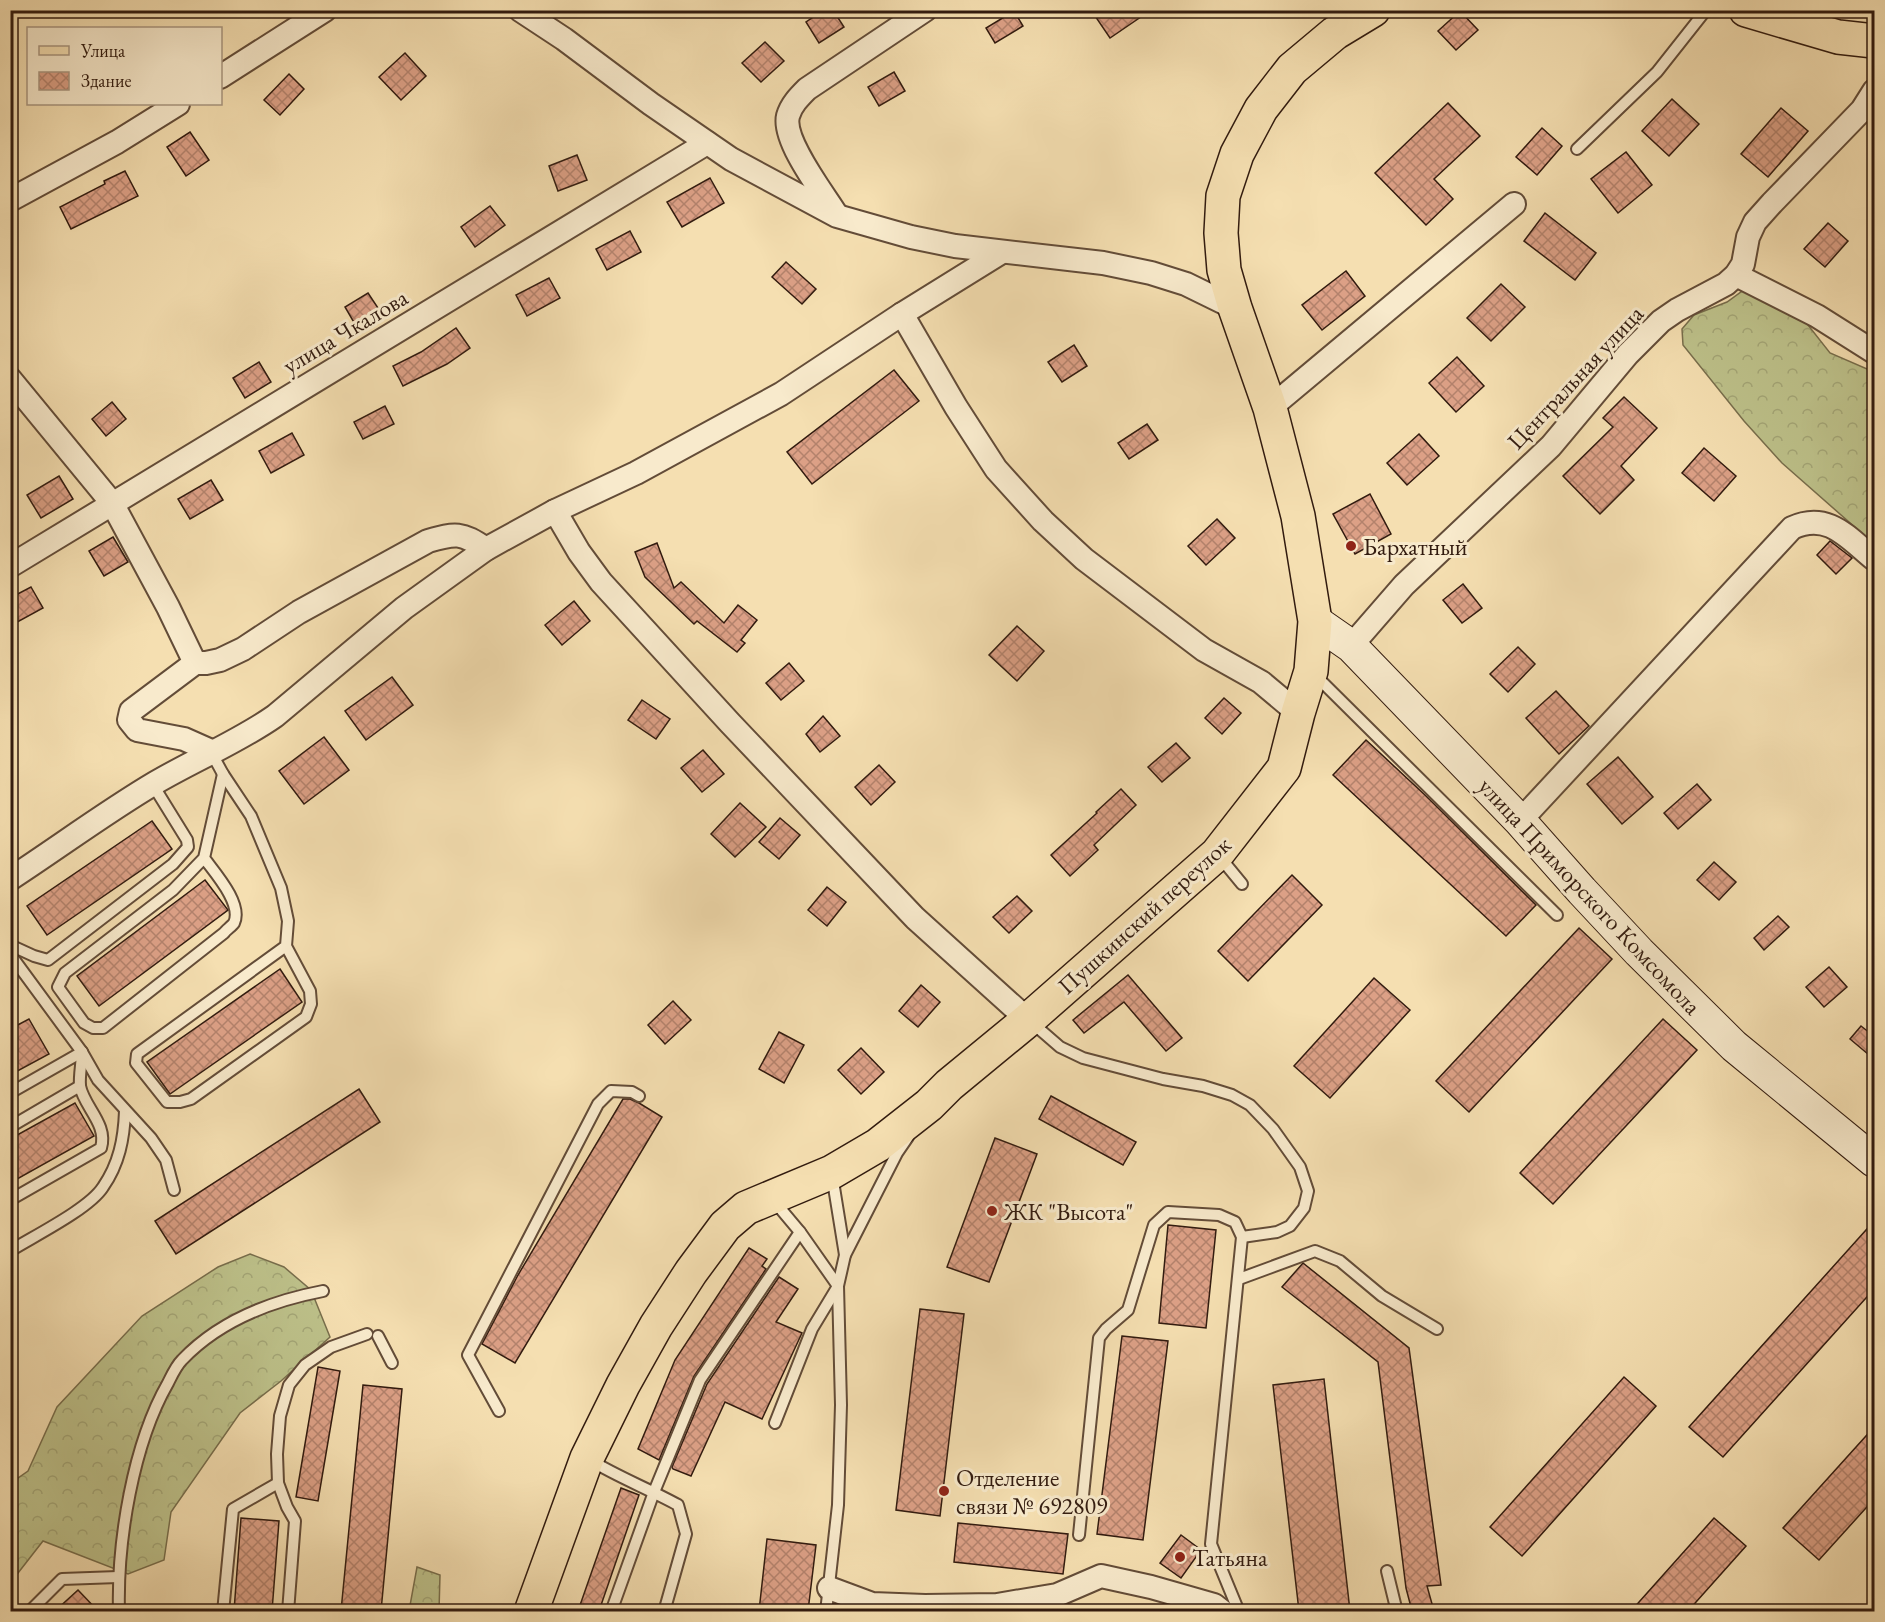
<svg xmlns="http://www.w3.org/2000/svg" width="1885" height="1622" viewBox="0 0 1885 1622" font-family="'EB Garamond',serif">
	<style>
		.forest { fill: url(#forest-crowns); stroke: #786e4c; stroke-width: 1.5 }
		.building { fill: url(#building-cross-hatch); stroke: #321b0f; stroke-width: 1.5 }
		.lines { fill: none; stroke-linecap: round; stroke-linejoin: round }
		.lane-casing { stroke: #634c38; stroke-width: 14 }
		.street-casing { stroke: #634c38; stroke-width: 26 }
		.secondary-casing { stroke: #321b0f; stroke-width: 34 }
		.primary-casing { stroke: #321b0f; stroke-width: 36 }
		.lane { stroke: #f8eacc; stroke-width: 10 }
		.street { stroke: #f8eacc; stroke-width: 22 }
		.secondary { stroke: #f8eacc; stroke-width: 32 }
		.primary { stroke: #f5dfb1; stroke-width: 33 }
		.poi-dot { fill: #8f2418; stroke: #f8eacc; stroke-width: 2 }
		.labels { text-anchor: middle; dominant-baseline: central; stroke-width: 6; stroke-linejoin: round; paint-order: stroke }
		.street-label { font-size: 24px; fill: #321b0f; stroke: #f8eacc }
		.poi-label { font-size: 24px; fill: #321b0f; stroke: #f8eacc; text-anchor: start }
	</style>
	<defs>
		<pattern id="forest-crowns" width="20" height="18" patternUnits="userSpaceOnUse" patternTransform="scale(1.5)"><rect width="20" height="18" fill="#bdc18a"/><path d="M2 6a3 3 0 1 1 6 0M12 15a3 3 0 1 1 6 0" fill="none" stroke="#a3a576"/></pattern>
		<pattern id="building-cross-hatch" width="8" height="8" patternUnits="userSpaceOnUse" patternTransform="scale(1.5)"><rect width="8" height="8" fill="#dca086"/><path d="M0 0l8 8M0 8l8-8" fill="none" stroke="#b3826c"/></pattern>
	</defs>
	<rect width="100%" height="100%" fill="#f5dfb1"/>
	<filter id="stains"><feTurbulence type="fractalNoise" baseFrequency=".00333" numOctaves="4"/><feColorMatrix values="0 0 0 0 .2 0 0 0 0 .09 0 0 0 0 .02 0 0 0 .5 -.17"/></filter>
	<radialGradient id="worn" r=".72"><stop offset=".6" stop-color="#630" stop-opacity="0"/><stop offset="1" stop-color="#630" stop-opacity=".3"/></radialGradient>
	<g class="forest">
		<polygon points="1752,284 1777,297 1808,325 1830,353 1874,372 1874,544 1782,463 1744,421 1683,345 1682,329 1694,315 1727,302"/>
		<polygon points="250,1254 284,1267 311,1290 330,1337 281,1381 240,1413 171,1512 164,1560 128,1574 43,1541 11,1582 11,1483 28,1471 57,1407 142,1316 218,1267"/>
		<polygon points="417,1567 440,1575 439,1611 409,1611"/>
	</g>
	<g class="building">
		<polygon points="824,10 833,10 844,27 819,43 806,22"/>
		<polygon points="1091,10 1151,10 1110,38"/>
		<polygon points="1014,11 1023,26 995,43 986,28"/>
		<polygon points="1460,11 1478,30 1456,50 1438,31"/>
		<polygon points="765,42 784,61 761,82 742,63"/>
		<polygon points="405,53 426,76 401,100 379,77"/>
		<polygon points="894,72 905,91 879,106 868,87"/>
		<polygon points="289,74 304,89 280,115 264,100"/>
		<polygon points="1672,99 1699,124 1669,156 1642,131"/>
		<polygon points="1448,103 1480,136 1434,179 1453,199 1426,225 1375,173"/>
		<polygon points="1781,108 1808,131 1768,177 1741,154"/>
		<polygon points="1542,128 1562,146 1537,175 1516,157"/>
		<polygon points="190,132 209,160 186,176 167,147"/>
		<polygon points="1626,152 1652,185 1618,213 1591,179"/>
		<polygon points="577,155 587,180 558,191 549,166"/>
		<polygon points="125,171 138,196 71,229 60,207 105,184 104,181"/>
		<polygon points="710,178 724,203 682,227 667,202"/>
		<polygon points="490,206 505,225 475,247 461,227"/>
		<polygon points="1545,213 1596,253 1575,280 1524,241"/>
		<polygon points="1828,223 1848,241 1825,267 1804,249"/>
		<polygon points="630,231 641,252 607,270 596,249"/>
		<polygon points="786,262 816,289 802,304 772,277"/>
		<polygon points="1346,271 1365,296 1322,330 1302,305"/>
		<polygon points="549,278 560,298 527,316 516,295"/>
		<polygon points="1501,284 1525,307 1491,341 1467,318"/>
		<polygon points="368,293 380,311 356,326 345,307"/>
		<polygon points="456,328 470,348 447,364 403,386 393,366 421,352"/>
		<polygon points="1074,345 1087,366 1062,382 1048,362"/>
		<polygon points="1457,357 1484,386 1456,412 1429,383"/>
		<polygon points="259,362 271,382 245,398 233,378"/>
		<polygon points="894,370 919,401 812,484 787,452"/>
		<polygon points="1624,397 1657,428 1621,466 1634,480 1600,514 1563,476 1613,427 1603,418"/>
		<polygon points="112,402 126,419 106,436 92,419"/>
		<polygon points="385,406 394,424 363,439 354,422"/>
		<polygon points="1147,424 1158,440 1129,459 1118,443"/>
		<polygon points="292,433 304,455 271,473 259,451"/>
		<polygon points="1419,434 1439,456 1407,485 1387,463"/>
		<polygon points="1704,448 1736,476 1714,501 1682,473"/>
		<polygon points="59,476 73,499 41,518 27,495"/>
		<polygon points="211,480 223,500 190,519 178,499"/>
		<polygon points="1370,494 1391,534 1355,554 1333,514"/>
		<polygon points="1217,519 1235,538 1206,565 1188,546"/>
		<polygon points="113,537 128,562 104,576 89,551"/>
		<polygon points="1830,541 1852,558 1836,574 1817,555"/>
		<polygon points="657,543 674,588 681,582 724,623 738,605 757,620 741,640 745,643 737,652 697,621 694,624 645,577 635,552"/>
		<polygon points="1463,584 1482,608 1462,623 1443,600"/>
		<polygon points="31,587 43,608 10,626 10,598"/>
		<polygon points="574,601 590,621 562,645 545,625"/>
		<polygon points="1017,626 1044,651 1017,681 989,655"/>
		<polygon points="1518,647 1535,664 1508,692 1490,674"/>
		<polygon points="789,663 804,681 781,700 766,683"/>
		<polygon points="392,677 413,705 366,740 345,711"/>
		<polygon points="1556,691 1589,726 1559,754 1526,718"/>
		<polygon points="1224,698 1241,713 1222,734 1205,718"/>
		<polygon points="642,700 670,719 656,739 628,720"/>
		<polygon points="823,716 840,736 820,752 806,734"/>
		<polygon points="324,737 349,770 304,804 279,771"/>
		<polygon points="1366,740 1425,795 1536,905 1506,936 1333,775"/>
		<polygon points="1176,743 1190,758 1162,782 1148,767"/>
		<polygon points="703,750 724,774 702,792 681,768"/>
		<polygon points="1618,757 1653,797 1622,824 1587,784"/>
		<polygon points="879,765 895,782 871,805 855,787"/>
		<polygon points="1697,784 1711,800 1678,829 1664,813"/>
		<polygon points="1121,789 1136,805 1094,845 1098,850 1070,876 1051,855 1097,813 1096,812"/>
		<polygon points="740,803 766,827 735,857 711,834"/>
		<polygon points="780,818 800,835 779,859 759,842"/>
		<polygon points="152,821 172,849 47,935 27,906"/>
		<polygon points="1714,862 1736,882 1719,900 1697,880"/>
		<polygon points="1292,875 1322,905 1248,981 1218,951"/>
		<polygon points="205,880 228,910 99,1006 77,976"/>
		<polygon points="827,887 846,902 827,926 808,910"/>
		<polygon points="1017,896 1032,911 1009,933 993,917"/>
		<polygon points="1778,916 1789,927 1764,950 1754,938"/>
		<polygon points="1579,928 1612,959 1469,1112 1436,1081"/>
		<polygon points="1829,967 1847,987 1824,1007 1806,987"/>
		<polygon points="280,969 302,1002 170,1094 147,1062"/>
		<polygon points="1128,975 1182,1038 1166,1051 1124,1002 1084,1033 1073,1020"/>
		<polygon points="1374,978 1410,1010 1330,1098 1294,1066"/>
		<polygon points="921,985 940,1002 918,1027 899,1011"/>
		<polygon points="673,1001 691,1020 665,1044 648,1025"/>
		<polygon points="29,1019 49,1054 10,1075 10,1029"/>
		<polygon points="1663,1019 1697,1050 1553,1204 1520,1173"/>
		<polygon points="1861,1026 1875,1037 1875,1060 1850,1039"/>
		<polygon points="779,1032 804,1045 784,1083 759,1069"/>
		<polygon points="861,1048 884,1072 861,1094 838,1070"/>
		<polygon points="359,1089 380,1122 176,1254 155,1221"/>
		<polygon points="1051,1096 1136,1142 1123,1165 1039,1119"/>
		<polygon points="623,1099 630,1099 639,1103 662,1117 515,1363 482,1344 518,1275"/>
		<polygon points="75,1103 94,1136 10,1183 10,1139"/>
		<polygon points="995,1138 1037,1154 989,1282 947,1267"/>
		<polygon points="1875,1220 1875,1288 1723,1457 1689,1427"/>
		<polygon points="1168,1225 1216,1230 1206,1328 1159,1323"/>
		<polygon points="749,1248 767,1259 762,1266 766,1269 694,1376 659,1460 638,1449 675,1360"/>
		<polygon points="1303,1263 1409,1348 1441,1585 1427,1586 1434,1611 1412,1611 1406,1588 1378,1362 1282,1287"/>
		<polygon points="779,1277 798,1289 776,1322 802,1333 762,1419 725,1402 691,1476 673,1469 672,1467 707,1384"/>
		<polygon points="920,1309 964,1314 940,1516 896,1510"/>
		<polygon points="1122,1336 1168,1341 1143,1540 1097,1534"/>
		<polygon points="318,1367 340,1371 318,1501 296,1497"/>
		<polygon points="1624,1377 1656,1406 1522,1556 1490,1527"/>
		<polygon points="1324,1379 1350,1611 1299,1611 1273,1385"/>
		<polygon points="363,1385 402,1389 381,1611 341,1611"/>
		<polygon points="1875,1426 1875,1498 1819,1560 1783,1528"/>
		<polygon points="621,1488 639,1495 599,1611 578,1611"/>
		<polygon points="241,1518 279,1521 272,1611 234,1611"/>
		<polygon points="1714,1518 1746,1546 1688,1611 1631,1611"/>
		<polygon points="958,1523 1068,1534 1063,1574 954,1562"/>
		<polygon points="1181,1535 1201,1550 1181,1578 1160,1563"/>
		<polygon points="767,1539 816,1545 808,1611 759,1611"/>
		<polygon points="78,1590 98,1611 55,1611"/>
	</g>
	<g class="lines">
		<defs>
			<g id="lane">
				<polyline points="1577,149 1657,72 1706,10"/>
				<polyline points="1315,675 1557,915"/>
				<polyline points="211,752 223,774 251,816 281,888 288,921 286,946 310,991 311,1004 306,1017 191,1099 180,1102 167,1102 136,1063 137,1054 286,946"/>
				<polyline points="1219,856 1242,884"/>
				<path d="M204 858 173 890 65 973 58 987 84 1023 93 1028H103L224 933C226 930 232 926 234 923 243 904 215 873 204 858L223 774"/>
				<polyline points="10,945 34,956 48,960 173,864 188,847 187,840 153,785"/>
				<polyline points="10,954 82,1052 98,1080 151,1138 166,1160 174,1190"/>
				<polyline points="1030,1021 1060,1047 1083,1058 1163,1079 1203,1086 1232,1095 1250,1105 1273,1129 1300,1167 1308,1191 1304,1208 1290,1226 1277,1232 1242,1237"/>
				<polyline points="10,1093 82,1052"/>
				<polyline points="10,1127 80,1086"/>
				<polyline points="832,1175 845,1255"/>
				<path d="M10 1200 101 1148C108 1124 84 1107 80 1086 79 1076 82 1062 82 1052"/>
				<polyline points="774,1201 800,1232 838,1286 812,1329 775,1423"/>
				<path d="M10 1251C34 1236 89 1209 103 1187 119 1164 124 1139 125 1111"/>
				<polyline points="1239,1279 1315,1251 1340,1261 1382,1296 1437,1329"/>
				<polyline points="378,1336 392,1363"/>
				<polyline points="499,1411 468,1355 598,1104 611,1091 632,1092 639,1096"/>
				<path d="M590 1460C618 1477 649 1489 678 1505L686 1534 664 1612"/>
				<polyline points="1079,1535 1099,1338 1106,1329 1128,1310 1154,1225 1168,1212 1219,1215 1235,1222 1242,1237 1211,1544 1239,1612"/>
				<polyline points="1387,1571 1397,1612"/>
				<polyline points="29,1612 62,1579 118,1577"/>
				<path d="M119 1612C117 1541 133 1444 168 1383 172 1375 176 1366 182 1360 219 1321 271 1301 323 1291"/>
				<polyline points="223,1612 233,1509 278,1483"/>
				<polyline points="288,1612 295,1521 287,1507 278,1483 277,1454 280,1416 289,1385 305,1365 331,1347 367,1334"/>
				<polyline points="611,1612 654,1492 700,1380 800,1232"/>
				<polyline points="826,1612 838,1505 841,1405 838,1286 845,1255 897,1153 908,1137"/>
			</g>
			<g id="street">
				<polyline points="520,10 564,39 651,104 731,159 837,216 911,237 955,246 1103,263 1151,273 1186,284 1235,308"/>
				<polyline points="220,77 325,10"/>
				<polyline points="10,200 117,142 178,104"/>
				<path d="M836 214C823 193 782 140 788 116 791 105 799 97 807 89L925 10"/>
				<polyline points="1736,275 1817,316 1874,352"/>
				<polyline points="902,314 956,407 996,469 1043,521 1084,559 1204,650 1261,682 1298,713"/>
				<polyline points="10,379 112,503 168,607 195,663 131,711 129,720 137,730 184,739 211,751"/>
				<polyline points="1270,408 1514,204"/>
				<polyline points="555,511 579,552 601,582 730,723 915,918 1028,1020"/>
				<polyline points="10,566 707,143"/>
				<polyline points="1351,646 1404,585 1551,446 1628,354 1661,321 1677,310 1726,284 1736,275 1743,264 1748,237 1755,222 1772,203 1862,110 1874,91"/>
				<path d="M195 663H206L220 660 243 649 299 612 428 541C456 533 461 532 486 549"/>
				<path d="M1520 821 1792 528C1828 511 1848 538 1874 559"/>
				<path d="M10 879C59 847 106 812 155 783 194 760 238 742 275 716L404 608 486 549 555 511 636 473 781 394 902 314 1002 252"/>
				<polyline points="829,1588 872,1604 925,1606 997,1605 1057,1595 1101,1576 1151,1587 1214,1605 1223,1612"/>
			</g>
			<polyline id="secondary" points="1315,621 1351,646 1520,821 1582,891 1639,952 1734,1046 1874,1161"/>
			<g id="primary">
				<polyline points="1746,10 1838,37 1874,41"/>
				<polyline points="531,1612 587,1458 623,1385 656,1326 691,1272 725,1226 746,1208 832,1172 878,1145 929,1105 949,1085 1028,1020 1217,854 1284,768 1298,713 1311,671 1315,621 1298,516 1270,408 1235,308 1224,270 1221,233 1223,196 1237,154 1261,109 1292,69 1335,33 1373,10"/>
			</g>
		</defs>
		<use href="#lane" class="lane-casing"/>
		<use href="#street" class="street-casing"/>
		<use href="#secondary" class="secondary-casing"/>
		<use href="#primary" class="primary-casing"/>
		<use href="#lane" class="lane"/>
		<use href="#street" class="street"/>
		<use href="#secondary" class="secondary"/>
		<use href="#primary" class="primary"/>
	</g>
	<g class="poi-dot">
		<circle cx="1351" cy="546" r="6"/>
		<circle cx="992" cy="1211" r="6"/>
		<circle cx="944" cy="1491" r="6"/>
		<circle cx="1180" cy="1557" r="6"/>
	</g>
	<g class="labels">
		<g class="street-label">
			<text transform="translate(345 331) rotate(-31)">улица Чкалова</text>
			<text transform="translate(1575 377) rotate(-47)">Центральная улица</text>
			<text transform="translate(1590 896) rotate(47)">улица Приморского Комсомола</text>
			<text transform="translate(1144 915) rotate(-42)">Пушкинский переулок</text>
		</g>
		<g class="poi-label">
			<text x="1363" y="546">Бархатный</text>
			<text x="1004" y="1211">ЖК "Высота"</text>
			<text x="956" y="1477">Отделение<tspan x="956" dy="28">связи № 692809</tspan></text>
			<text x="1192" y="1557">Татьяна</text>
		</g>
	</g>
	<rect width="1885" height="1622" fill="none" stroke="#f5dfb1" stroke-width="36"/>
	<rect x="12" y="12" width="1861" height="1598" fill="none" stroke="#321b0f" stroke-width="3"/>
	<rect x="18" y="18" width="1849" height="1586" fill="none" stroke="#321b0f" stroke-width="1.5"/>
	<rect x="27" y="27" width="195" height="78" fill="#f8eacc" stroke="#a99780" stroke-width="1.5"/>
	<rect x="39" y="46" width="30" height="9" fill="#f5dfb1" stroke="#a99780" stroke-width="1.5"/>
	<text x="81" y="57" font-size="18" fill="#321b0f">Улица</text>
	<rect x="39" y="72" width="30" height="18" fill="url(#building-cross-hatch)" stroke="#a99780" stroke-width="1.5"/>
	<text x="81" y="87" font-size="18" fill="#321b0f">Здание</text>
	<rect width="100%" height="100%" filter="url(#stains)"/>
	<rect width="100%" height="100%" fill="url(#worn)"/>
</svg>
